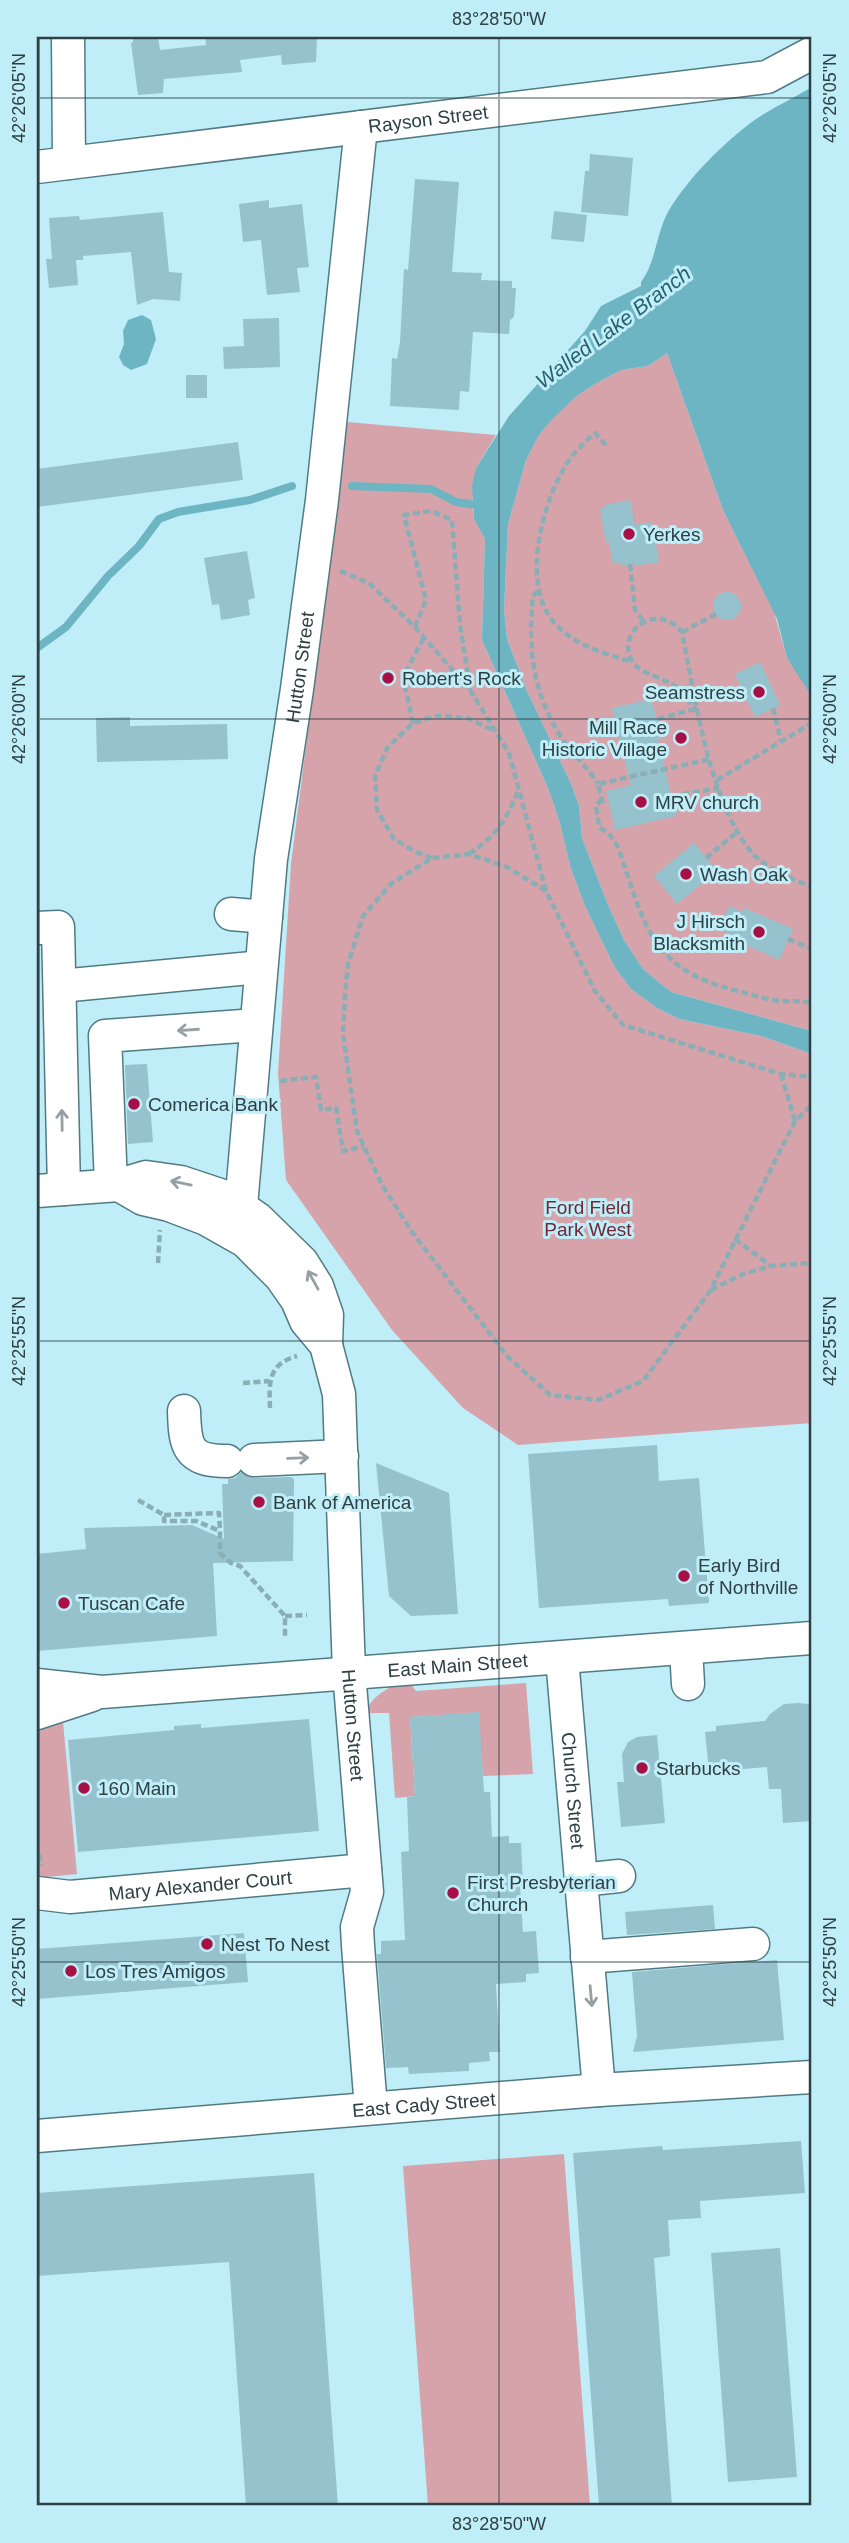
<svg xmlns="http://www.w3.org/2000/svg" width="849" height="2543" viewBox="0 0 849 2543" font-family="Helvetica,sans-serif">
	<style>
		.green { fill: #d5a3a9 }
		.water { fill: #6eb5c3 }
		.lines { fill: none; stroke-linecap: round; stroke-linejoin: round }
		.stream { stroke: #6eb5c3; stroke-width: 8 }
		.building { fill: #95c2cc }
		.minor-casing { stroke: #507b84; stroke-width: 35 }
		.path { stroke: #8aaeb6; stroke-width: 4.5; stroke-dasharray: 7 3.5; stroke-linecap: butt }
		.minor { stroke: #fff; stroke-width: 32 }
		.oneway { stroke: #96a0a2 }
		.ticks { fill: none; stroke: #2e4044; stroke-width: 2; stroke-opacity: 0.45 }
		.poi-dot { fill: #a71044; stroke: #c0eef8; stroke-width: 2.5 }
		.labels { text-anchor: middle; dominant-baseline: central; stroke-width: 6; stroke-linejoin: round; paint-order: stroke }
		.street-label { font-size: 19px; fill: #2e4044; stroke: #c0eef8 }
		.poi-label { font-size: 19px; fill: #2e4044; stroke: #c0eef8; text-anchor: start }
		.park-label { font-size: 19px; fill: #702737; stroke: #c0eef8 }
		.water-label { font-size: 21px; font-style: italic; fill: #26606c; stroke: #c0eef8 }
		.neatline { fill: none; stroke: #2e4044; stroke-width: 2.5 }
		.ticks-label { font-size: 18px; text-anchor: middle; fill: #2e4044 }
	</style>
	<rect width="100%" height="100%" fill="#c0eef8"/>
	<g class="green">
		<polygon points="667,353 723,510 774,612 787,658 812,649 812,1031 671,992 643,969 624,940 608,905 582,838 579,806 572,786 527,691 507,639 504,610 508,524 526,460 539,435 551,419 578,395 595,384 621,370 648,366"/>
		<polygon points="347,422 496,435 476,468 472,504 474,518 485,539 482,640 548,788 560,823 570,866 585,906 614,966 631,989 657,1008 679,1019 761,1036 812,1054 812,1423 518,1445 463,1408 392,1330 286,1180 278,1073 291,864"/>
		<path d="M400 1682 411 1684 416 1691 526 1683 533 1774 483 1776 478 1713 410 1717 415 1796 395 1798 389 1713H366C370 1697 387 1689 400 1682Z"/>
		<polygon points="62,1711 77,1874 37,1878 37,1717"/>
		<polygon points="564,2154 590,2506 428,2506 403,2166"/>
	</g>
	<g class="water">
		<path d="M812 87V467L810 473 812 486V697L787 658 777 619 723 510 667 353 648 366 621 370 595 384 578 395 552 419 539 435 526 460 508 524 504 610 507 639 527 691 572 786 579 806 582 838 608 905 624 940 643 969 671 992 812 1031V1054L761 1036 679 1019 657 1008 631 989 614 966 585 906 570 866 560 823 548 788 482 640 485 539 474 519 472 486 476 468 509 416 585 331 601 306 641 286V282C656 262 656 234 668 212 687 179 725 141 756 119 774 107 794 98 812 87Z"/>
		<polygon points="142,315 151,320 156,339 147,364 131,370 123,365 119,357 124,344 123,331 128,320"/>
	</g>
	<g class="lines">
		<g class="stream">
			<polyline points="352,486 431,489 456,502 483,506"/>
			<polyline points="37,648 66,627 108,576 139,546 159,519 178,512 250,500 292,486"/>
		</g>
	</g>
	<g class="building">
		<polygon points="133,37 158,37 160,50 206,45 205,37 238,37 238,39 317,37 316,62 282,65 281,55 240,60 242,72 164,79 163,93 138,95 131,43 133,42"/>
		<polygon points="590,154 633,158 628,216 581,212 585,171 589,171"/>
		<polygon points="415,179 459,182 452,272 482,273 481,280 512,281 512,288 516,288 514,317 510,320 509,334 473,332 469,392 460,391 459,410 390,406 392,358 397,359 400,342 404,269 408,270"/>
		<polygon points="269,200 269,208 302,204 309,267 297,268 300,292 267,295 261,240 243,242 239,204"/>
		<polygon points="554,211 587,215 584,242 551,239"/>
		<polygon points="163,212 169,272 182,273 180,301 153,299 137,305 131,252 83,256 83,260 76,260 78,285 49,288 46,259 52,259 49,218 79,216 80,220"/>
		<polygon points="279,318 280,367 224,369 223,347 244,346 243,319"/>
		<rect x="186" y="375" width="21" height="23"/>
		<polygon points="238,442 243,480 37,507 37,469"/>
		<polygon points="630,500 635,525 652,522 659,562 634,566 634,563 621,566 620,562 613,564 609,542 606,543 600,509 605,508 604,505"/>
		<polygon points="247,551 255,598 248,600 250,615 221,620 219,604 212,605 204,558"/>
		<circle cx="727" cy="606" r="14"/>
		<polygon points="760,662 780,705 755,717 735,674"/>
		<polygon points="651,699 660,730 658,730 661,740 658,740 676,816 615,830 606,791 631,785 612,708"/>
		<polygon points="130,717 130,726 227,724 228,759 97,762 96,718"/>
		<polygon points="694,843 717,871 677,904 654,876"/>
		<polygon points="729,906 742,912 744,908 793,929 779,960 731,938 732,935 719,929"/>
		<polygon points="147,1064 153,1142 128,1144 125,1065"/>
		<polygon points="657,1445 659,1481 699,1478 709,1603 669,1606 668,1599 539,1608 528,1454"/>
		<polygon points="376,1463 449,1493 458,1614 411,1616 389,1596"/>
		<polygon points="241,1472 254,1478 291,1477 294,1479 293,1561 213,1563 217,1636 37,1651 37,1554 86,1549 84,1528 192,1525 224,1539 222,1484 228,1484 228,1479 235,1478"/>
		<polygon points="798,1703 809,1704 812,1742 812,1821 783,1823 781,1789 769,1789 767,1767 709,1772 705,1732 716,1731 716,1726 765,1721 770,1714 784,1704"/>
		<polygon points="479,1712 484,1792 490,1792 492,1837 509,1836 509,1843 521,1843 523,1885 520,1885 523,1932 536,1931 539,1973 526,1974 526,1982 496,1984 500,2052 489,2052 490,2061 469,2063 469,2071 409,2074 408,2067 386,2068 377,1954 381,1954 381,1941 405,1940 401,1852 409,1851 407,1797 415,1796 410,1717"/>
		<polygon points="309,1719 319,1831 78,1852 68,1740 174,1730 174,1726 201,1724 201,1728"/>
		<polygon points="657,1735 665,1823 621,1827 617,1782 624,1782 622,1754 628,1742 637,1737"/>
		<polygon points="713,1905 715,1929 627,1935 625,1912"/>
		<polygon points="244,1933 248,1982 37,1999 37,1949"/>
		<polygon points="777,1960 784,2040 633,2052 637,2036 632,1972"/>
		<polygon points="801,2141 805,2193 700,2201 701,2218 668,2220 670,2256 654,2258 672,2506 599,2506 573,2153 662,2146 663,2150"/>
		<polygon points="314,2173 338,2506 246,2506 229,2262 37,2276 37,2193"/>
		<polygon points="780,2248 797,2477 728,2482 711,2253"/>
	</g>
	<g class="lines">
		<defs>
			<g id="minor">
				<polyline points="68,37 69,163"/>
				<path id="s1" d="M37 167 767 77 812 53"/>
				<polyline points="231,914 266,917"/>
				<polyline points="37,928 58,927 64,1189"/>
				<polyline points="60,986 261,967"/>
				<polyline points="111,1185 105,1036 256,1025"/>
				<path id="s2" d="M119 1185 143 1199 169 1205 206 1219 245 1241 281 1277 297 1300 306 1321 326 1345 339 1394 349 1672 367 1892 357 1927 358 1946 371 2108"/>
				<polyline points="37,1191 119,1185 146,1177 181,1182 226,1197 258,1219 302,1262 317,1286 327,1315 326,1345"/>
				<path id="s3" d="M229 1231 241 1206 271 859 297 689 322 500 361 127"/>
				<path d="M184 1411C185 1446 187 1461 227 1461"/>
				<polyline points="254,1460 342,1456"/>
				<polyline points="686,1649 688,1684"/>
				<path id="s4" d="M562 1658 599 2090"/>
				<path id="s5" d="M37 1685 102 1692 812 1638"/>
				<polyline points="37,1713 92,1695"/>
				<polyline points="581,1880 619,1876"/>
				<path id="s6" d="M37 1893 70 1897 365 1870"/>
				<polyline points="587,1957 753,1944"/>
				<path id="s7" d="M37 2136 599 2090 812 2077"/>
			</g>
		</defs>
		<use href="#minor" class="minor-casing"/>
		<g class="path">
			<path d="M606 445 595 433C587 440 579 448 572 456 544 494 520 579 552 620 572 645 603 653 632 662"/>
			<polyline points="630,564 635,610 643,621"/>
			<polyline points="340,571 369,583 415,627 470,690 509,753 546,891 595,991 623,1025 781,1074 812,1077"/>
			<path d="M538 591 533 596C528 649 532 691 561 737 572 754 588 767 598 784"/>
			<polyline points="415,627 426,600 404,515 431,511 452,520 460,625 470,689"/>
			<polyline points="682,632 716,614"/>
			<polyline points="773,708 781,741"/>
			<path d="M698 712C691 704 684 694 676 687 665 679 640 672 634 664 612 633 657 600 682 632 695 697 710 808 755 856 767 868 796 881 812 887"/>
			<polyline points="658,719 695,709"/>
			<polyline points="413,723 403,677 424,637"/>
			<polyline points="717,780 812,723"/>
			<polyline points="672,796 719,788"/>
			<path d="M602 799 596 806 599 827 610 835 618 847C645 924 648 969 738 991 751 994 766 1000 780 1001 791 1002 801 1000 812 1003"/>
			<polyline points="603,803 598,784 710,759"/>
			<path d="M469 854C496 836 506 821 518 791"/>
			<polyline points="432,858 416,852 394,839 377,810 375,776 387,748 413,723 436,716 467,718 495,731"/>
			<polyline points="706,858 738,831"/>
			<polyline points="546,891 507,867 469,854 432,858 391,884 363,916 348,964 345,995 343,1034 357,1131 382,1185 412,1232 507,1356 550,1395 598,1400 643,1381 710,1291 795,1121 812,1105"/>
			<polyline points="788,939 812,949"/>
			<polyline points="781,1074 795,1121"/>
			<polyline points="810,1077 812,1063"/>
			<polyline points="280,1081 316,1077 321,1110 336,1108 343,1151 364,1146"/>
			<polyline points="735,1239 771,1266"/>
			<polyline points="158,1263 160,1230"/>
			<polyline points="711,1290 743,1274 771,1266 812,1263"/>
			<polyline points="243,1383 269,1381"/>
			<path d="M270 1408C269 1382 268 1364 297 1356"/>
			<polyline points="138,1500 164,1515 164,1521 196,1521 220,1531 220,1553 231,1563 240,1566 285,1616 285,1638"/>
			<polyline points="164,1515 219,1513 220,1531"/>
			<polyline points="285,1616 307,1615"/>
			<polyline points="39,1854 41,1866"/>
		</g>
		<use href="#minor" class="minor"/>
	</g>
	<defs><path id="oneway-shaft" d="M-6 0H5M1.5-3L5.5 0L1.5 3" fill="none" stroke-width="1.6" stroke-linecap="round" stroke-linejoin="round" transform="scale(1.75)"/></defs>
	<g class="oneway">
		<use href="#oneway-shaft" transform="translate(188 1030) rotate(176)"/>
		<use href="#oneway-shaft" transform="translate(62 1120) rotate(-91)"/>
		<use href="#oneway-shaft" transform="translate(181 1183) rotate(-168)"/>
		<use href="#oneway-shaft" transform="translate(313 1280) rotate(-119)"/>
		<use href="#oneway-shaft" transform="translate(298 1458) rotate(-2)"/>
		<use href="#oneway-shaft" transform="translate(591 1996) rotate(85)"/>
	</g>
	<path class="ticks" d="M39 37V2506M499 37V2506M37 98H812M37 719H812M37 1341H812M37 1962H812"/>
	<g class="poi-dot">
		<circle cx="629" cy="534" r="7"/>
		<circle cx="388" cy="678" r="7"/>
		<circle cx="759" cy="692" r="7"/>
		<circle cx="681" cy="738" r="7"/>
		<circle cx="641" cy="802" r="7"/>
		<circle cx="686" cy="874" r="7"/>
		<circle cx="759" cy="932" r="7"/>
		<circle cx="134" cy="1104" r="7"/>
		<circle cx="259" cy="1502" r="7"/>
		<circle cx="684" cy="1576" r="7"/>
		<circle cx="64" cy="1603" r="7"/>
		<circle cx="642" cy="1768" r="7"/>
		<circle cx="84" cy="1788" r="7"/>
		<circle cx="453" cy="1893" r="7"/>
		<circle cx="207" cy="1944" r="7"/>
		<circle cx="71" cy="1971" r="7"/>
	</g>
	<g class="labels">
		<g class="street-label">
			<text stroke="none"><textPath href="#s1" startOffset="394">Rayson Street</textPath></text>
			<text stroke="none"><textPath href="#s3" startOffset="570">Hutton Street</textPath></text>
			<text stroke="none"><textPath href="#s5" startOffset="422">East Main Street</textPath></text>
			<text stroke="none"><textPath href="#s2" startOffset="654">Hutton Street</textPath></text>
			<text stroke="none"><textPath href="#s4" startOffset="133">Church Street</textPath></text>
			<text stroke="none"><textPath href="#s6" startOffset="164">Mary Alexander Court</textPath></text>
			<text stroke="none"><textPath href="#s7" startOffset="388">East Cady Street</textPath></text>
		</g>
		<g class="poi-label">
			<text x="643" y="534">Yerkes</text>
			<text x="402" y="678">Robert's Rock</text>
			<text x="745" y="692" text-anchor="end">Seamstress</text>
			<text x="667" y="727" text-anchor="end">Mill Race<tspan x="667" dy="22">Historic Village</tspan></text>
			<text x="655" y="802">MRV church</text>
			<text x="700" y="874">Wash Oak</text>
			<text x="745" y="921" text-anchor="end">J Hirsch<tspan x="745" dy="22">Blacksmith</tspan></text>
			<text x="148" y="1104">Comerica Bank</text>
			<text x="273" y="1502">Bank of America</text>
			<text x="698" y="1565">Early Bird<tspan x="698" dy="22">of Northville</tspan></text>
			<text x="78" y="1603">Tuscan Cafe</text>
			<text x="656" y="1768">Starbucks</text>
			<text x="98" y="1788">160 Main</text>
			<text x="467" y="1882">First Presbyterian<tspan x="467" dy="22">Church</tspan></text>
			<text x="221" y="1944">Nest To Nest</text>
			<text x="85" y="1971">Los Tres Amigos</text>
		</g>
		<g class="park-label">
			<text x="588" y="1207">Ford Field<tspan x="588" dy="22">Park West</tspan></text>
		</g>
		<g class="water-label">
			<text transform="translate(613 327) rotate(-37)">Walled Lake Branch</text>
		</g>
	</g>
	<rect width="849" height="2543" fill="none" stroke="#c0eef8" stroke-width="77"/>
	<rect x="38" y="38" width="772" height="2466" class="neatline"/>
	<g class="ticks-label">
		<text x="499" y="25">83°28'50"W</text>
		<text transform="translate(19 98) rotate(-90)" y="6">42°26'05"N</text>
		<text transform="translate(830 98) rotate(-90)" y="6">42°26'05"N</text>
		<text transform="translate(19 719) rotate(-90)" y="6">42°26'00"N</text>
		<text transform="translate(830 719) rotate(-90)" y="6">42°26'00"N</text>
		<text transform="translate(19 1341) rotate(-90)" y="6">42°25'55"N</text>
		<text transform="translate(830 1341) rotate(-90)" y="6">42°25'55"N</text>
		<text transform="translate(19 1962) rotate(-90)" y="6">42°25'50"N</text>
		<text transform="translate(830 1962) rotate(-90)" y="6">42°25'50"N</text>
		<text x="499" y="2530">83°28'50"W</text>
	</g>
</svg>
